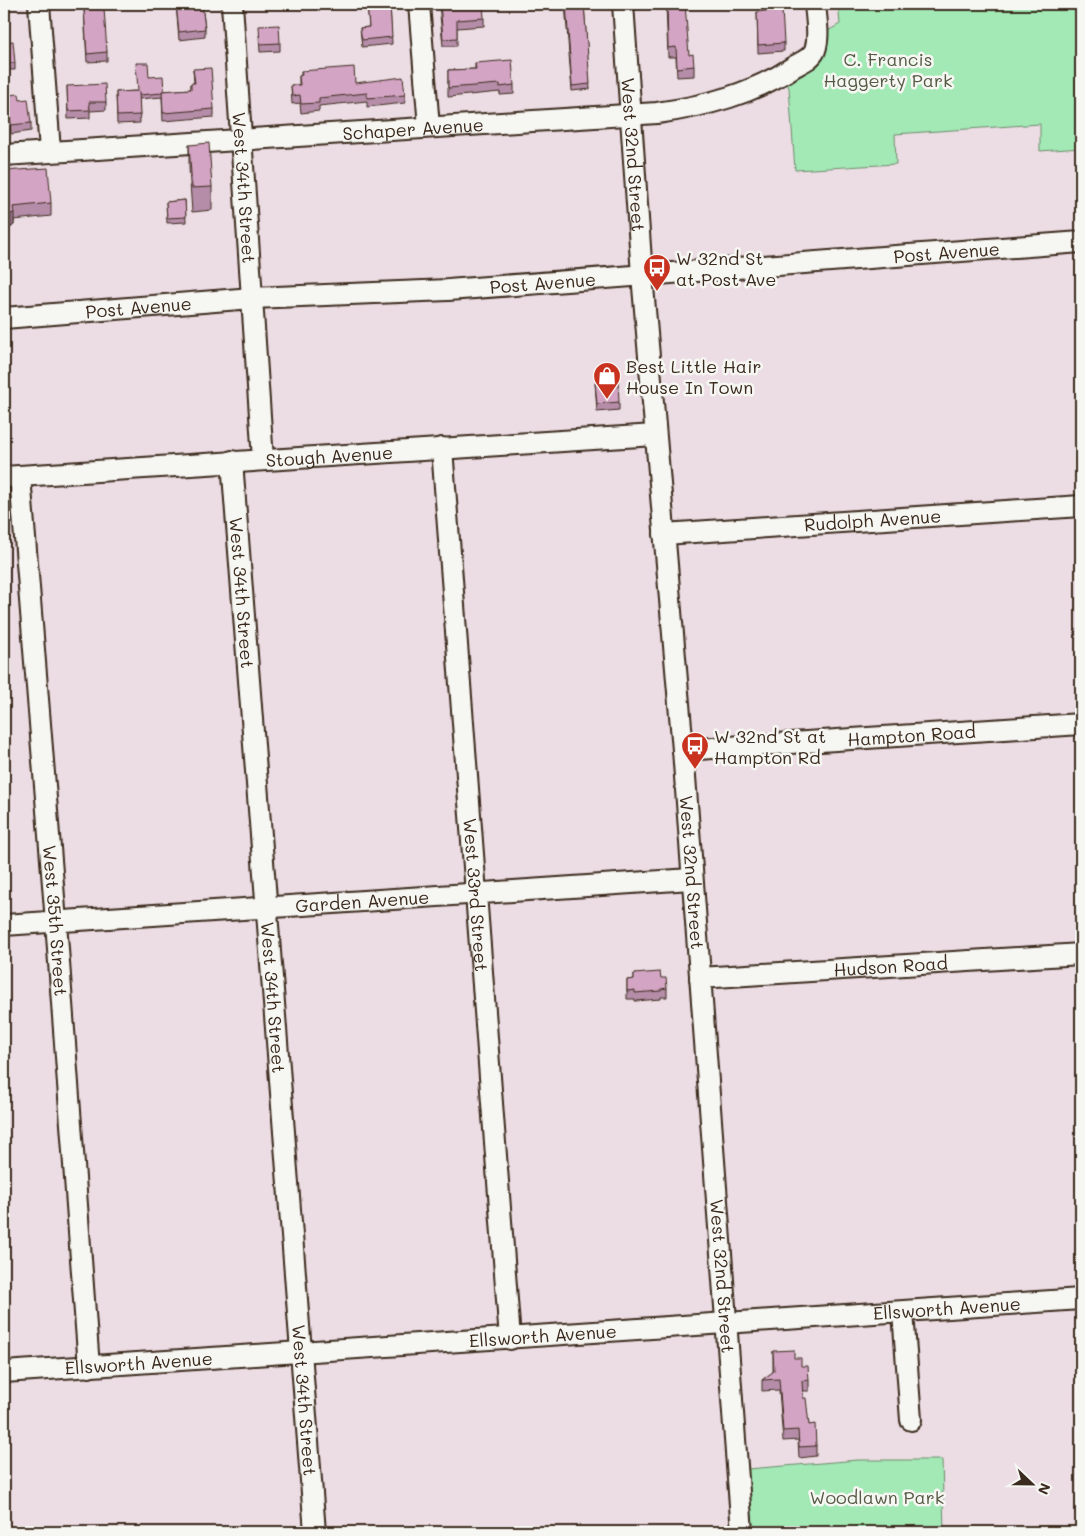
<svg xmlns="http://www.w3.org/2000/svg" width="1085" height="1536" viewBox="0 0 1085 1536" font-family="Mali,sans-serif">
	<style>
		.green { fill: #a2e9b6; stroke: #6e8a6a }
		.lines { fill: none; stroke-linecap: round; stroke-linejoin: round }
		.minor-casing { stroke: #3b2a1e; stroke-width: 24 }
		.minor { stroke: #f6f6f2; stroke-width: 20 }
		.wall { fill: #b58da8; stroke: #3b2a1e }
		.shaded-wall { fill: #947388; stroke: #3b2a1e }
		.building { fill: #d3a4c3; stroke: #3b2a1e }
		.labels { text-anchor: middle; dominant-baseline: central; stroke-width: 5; stroke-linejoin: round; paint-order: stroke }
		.park-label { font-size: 18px; fill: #555a44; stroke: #f6f6f2 }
		.street-label { font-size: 18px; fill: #3b2a1e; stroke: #f6f6f2 }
		.poi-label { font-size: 18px; fill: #3b2a1e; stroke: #f6f6f2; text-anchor: start }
	</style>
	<rect width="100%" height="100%" fill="#ecdde4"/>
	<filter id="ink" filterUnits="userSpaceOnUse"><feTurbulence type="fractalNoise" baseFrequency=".02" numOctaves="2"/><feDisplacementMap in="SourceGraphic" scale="10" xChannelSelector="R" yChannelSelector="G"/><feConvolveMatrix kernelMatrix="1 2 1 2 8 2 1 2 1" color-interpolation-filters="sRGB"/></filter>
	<g filter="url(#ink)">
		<g class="green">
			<polygon points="838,4 1081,4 1081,148 1040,151 1040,124 895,134 896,164 795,170 789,88 786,80 823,57 826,32 840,24"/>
			<polygon points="858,1460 942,1460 944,1532 753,1532 748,1469"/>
		</g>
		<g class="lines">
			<defs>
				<g id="minor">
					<polyline points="39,4 50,151"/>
					<path id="s1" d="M232 4 263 460"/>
					<polyline points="419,4 429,127"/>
					<path id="s2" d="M623 4 642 275 683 750 742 1532"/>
					<path id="s3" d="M4 155 657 113C706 106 753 94 795 66 802 62 812 58 815 50 820 36 816 18 815 4"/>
					<path id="s4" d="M4 318 252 298 448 290 1081 242"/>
					<path id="s5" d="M442 448 510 1339"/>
					<path id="s6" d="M232 461 315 1532"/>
					<path id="s7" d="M20 476 56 922 89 1367"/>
					<path id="s8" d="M4 477 655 435"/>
					<path id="s9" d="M664 534 1081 506"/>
					<path id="s10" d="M683 750 1081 724"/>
					<path id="s11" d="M4 925 691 879"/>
					<path id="s12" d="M700 978 1081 954"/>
					<polyline points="903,1312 911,1420"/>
					<path id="s13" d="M4 1372 1081 1299"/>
				</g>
			</defs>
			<use href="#minor" class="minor-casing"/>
			<use href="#minor" class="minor"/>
		</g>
		<g class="wall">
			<polygon points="176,4 202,4 205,29 205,37 179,40"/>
			<polygon points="367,4 390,4 392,44 362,47 360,28 369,27"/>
			<polygon points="439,4 467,4 484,18 484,26 457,28 457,46 443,46"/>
			<polygon points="565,4 584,4 590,89 572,91"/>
			<polygon points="666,4 694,66 694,76 677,77 676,57 668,57"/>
			<polygon points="84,9 107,52 107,61 87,62"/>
			<polygon points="757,12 784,43 784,51 758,53"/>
			<polygon points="259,35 280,43 280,51 260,52"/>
			<polygon points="4,42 15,63 15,70 8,70 9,90 4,90"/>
			<polygon points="475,63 514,85 514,94 500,95 500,92 448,97 448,70 475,69"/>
			<polygon points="193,69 214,109 214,117 163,121 162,97 139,99 140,123 117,124 116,92 138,91 149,77 164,91 191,89 191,83 194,83"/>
			<polygon points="301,71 355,83 405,95 405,103 367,107 367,101 319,106 319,111 301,113 300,103 292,104 291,85 299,85 299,76 301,76"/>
			<polygon points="67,86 106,102 106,110 90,111 90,118 68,119"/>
			<polygon points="8,95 20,100 31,123 31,131 11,134 8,103"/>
			<polygon points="189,145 212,187 212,210 192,212 189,168"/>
			<polygon points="4,171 51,203 51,216 14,220 14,225 10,228 4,228"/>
			<polygon points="185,200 186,222 167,223 166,202"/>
			<polygon points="595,382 619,402 619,410 597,412"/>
			<polygon points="634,974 661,978 667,988 667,997 661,997 661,999 635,1001 635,999 627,999 627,980 634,979"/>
			<polygon points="773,1351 794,1358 801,1366 809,1380 809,1391 802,1391 803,1398 809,1425 816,1446 816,1456 799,1458 798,1440 783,1441 779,1390 762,1391 762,1380 773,1372"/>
		</g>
		<polygon class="shaded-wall" points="14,212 14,225 10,228 10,215"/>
		<g class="building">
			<polygon points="176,4 202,4 205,29 179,32"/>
			<polygon points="367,4 390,4 392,37 362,40 360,28 369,27"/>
			<polygon points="440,4 483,4 484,18 457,20 457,38 443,39"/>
			<polygon points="566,4 584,4 590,84 572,86"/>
			<polygon points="667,4 685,4 689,55 693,54 694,66 677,68 676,47 668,48"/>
			<polygon points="104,8 107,52 87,54 84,9"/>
			<polygon points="782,9 784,43 758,45 757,12"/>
			<polygon points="279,25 280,43 260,44 259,26"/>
			<polygon points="13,41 15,63 7,63 9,82 4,83 4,42"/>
			<polygon points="512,60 514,85 500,87 500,84 448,88 448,70 476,69 475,63"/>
			<polygon points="136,63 148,63 149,77 163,76 164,91 162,91 162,93 139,95 139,91 138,91"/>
			<polygon points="354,67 355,83 403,77 405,95 367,98 367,93 319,98 319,103 301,104 300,95 292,96 291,85 300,85 299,76 302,75 301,71"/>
			<polygon points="211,68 214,109 163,113 162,91 191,89 191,83 195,83 193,69"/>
			<polygon points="105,84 106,102 89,102 90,110 68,111 67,86"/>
			<polygon points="139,91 140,115 117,116 116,92"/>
			<polygon points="19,94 20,100 28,99 31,123 11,125 8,95"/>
			<polygon points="209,143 212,187 192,188 189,145"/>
			<polygon points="48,168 51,203 13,207 14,212 10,215 4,216 4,171"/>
			<polygon points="185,200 186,217 167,218 166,202"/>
			<polygon points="618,380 619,402 597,404 595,382"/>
			<polygon points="660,972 661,978 666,978 667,988 661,989 661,991 635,993 635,990 627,991 627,980 634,979 634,974"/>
			<polygon points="794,1350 794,1358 801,1358 801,1366 808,1366 809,1380 802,1381 803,1398 806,1398 809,1425 815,1424 816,1446 799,1447 798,1430 783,1431 779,1379 762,1380 774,1371 773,1351"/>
		</g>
	</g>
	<defs>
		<symbol id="bus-pin" viewBox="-11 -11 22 30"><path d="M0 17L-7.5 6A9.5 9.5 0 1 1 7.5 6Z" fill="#c8321e" stroke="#f6f6f2"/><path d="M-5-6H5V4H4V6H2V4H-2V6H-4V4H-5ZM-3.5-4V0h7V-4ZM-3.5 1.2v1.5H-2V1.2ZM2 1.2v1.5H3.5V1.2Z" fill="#fff"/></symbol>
		<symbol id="shop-pin" viewBox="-11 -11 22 30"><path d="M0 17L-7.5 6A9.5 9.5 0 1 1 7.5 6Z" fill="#c8321e" stroke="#f6f6f2"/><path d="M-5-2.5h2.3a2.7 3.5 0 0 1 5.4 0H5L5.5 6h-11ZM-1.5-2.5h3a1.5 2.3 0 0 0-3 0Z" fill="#fff"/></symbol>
	</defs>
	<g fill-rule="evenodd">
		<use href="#bus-pin" x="641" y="252" width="32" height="43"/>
		<use href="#shop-pin" x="591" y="360" width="32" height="43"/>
		<use href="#bus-pin" x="679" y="730" width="32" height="43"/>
	</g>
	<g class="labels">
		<g class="park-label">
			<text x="888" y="59">C. Francis<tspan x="888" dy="21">Haggerty Park</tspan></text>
			<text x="877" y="1497">Woodlawn Park</text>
		</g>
		<g class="street-label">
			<text stroke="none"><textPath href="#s3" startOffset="410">Schaper Avenue</textPath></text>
			<text stroke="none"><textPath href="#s2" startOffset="151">West 32nd Street</textPath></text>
			<text stroke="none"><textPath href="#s1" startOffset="184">West 34th Street</textPath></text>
			<text stroke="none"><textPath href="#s4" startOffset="945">Post Avenue</textPath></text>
			<text stroke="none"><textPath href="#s4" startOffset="540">Post Avenue</textPath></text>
			<text stroke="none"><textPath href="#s4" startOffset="135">Post Avenue</textPath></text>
			<text stroke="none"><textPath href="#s8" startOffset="326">Stough Avenue</textPath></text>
			<text stroke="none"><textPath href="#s9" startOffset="209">Rudolph Avenue</textPath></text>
			<text stroke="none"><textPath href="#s6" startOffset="132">West 34th Street</textPath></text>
			<text stroke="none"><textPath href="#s10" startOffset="229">Hampton Road</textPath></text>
			<text stroke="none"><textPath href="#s2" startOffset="871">West 32nd Street</textPath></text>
			<text stroke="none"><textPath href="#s5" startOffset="448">West 33rd Street</textPath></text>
			<text stroke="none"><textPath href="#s11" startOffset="359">Garden Avenue</textPath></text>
			<text stroke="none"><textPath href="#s7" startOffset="446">West 35th Street</textPath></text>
			<text stroke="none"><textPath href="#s12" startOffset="191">Hudson Road</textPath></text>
			<text stroke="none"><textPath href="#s6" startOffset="538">West 34th Street</textPath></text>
			<text stroke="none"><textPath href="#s2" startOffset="1276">West 32nd Street</textPath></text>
			<text stroke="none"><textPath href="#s13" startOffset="945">Ellsworth Avenue</textPath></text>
			<text stroke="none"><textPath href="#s13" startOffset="540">Ellsworth Avenue</textPath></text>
			<text stroke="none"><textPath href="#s13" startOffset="135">Ellsworth Avenue</textPath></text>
			<text stroke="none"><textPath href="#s6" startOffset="942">West 34th Street</textPath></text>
		</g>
		<g class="poi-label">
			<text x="676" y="258">W 32nd St<tspan x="676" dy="21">at Post Ave</tspan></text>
			<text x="626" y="366">Best Little Hair<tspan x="626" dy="21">House In Town</tspan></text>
			<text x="714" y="736">W 32nd St at<tspan x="714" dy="21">Hampton Rd</tspan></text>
		</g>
	</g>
	<rect width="1085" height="1536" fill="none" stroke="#f6f6f2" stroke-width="20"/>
	<rect x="10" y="10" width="1065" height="1516" fill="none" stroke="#3b2a1e" stroke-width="2" filter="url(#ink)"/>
	<g transform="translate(1032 1484) rotate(112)" stroke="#f6f6f2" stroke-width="4" paint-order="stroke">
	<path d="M0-4L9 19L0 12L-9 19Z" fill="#3b2a1e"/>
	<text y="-8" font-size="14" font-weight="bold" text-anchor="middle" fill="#3b2a1e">N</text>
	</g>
</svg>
